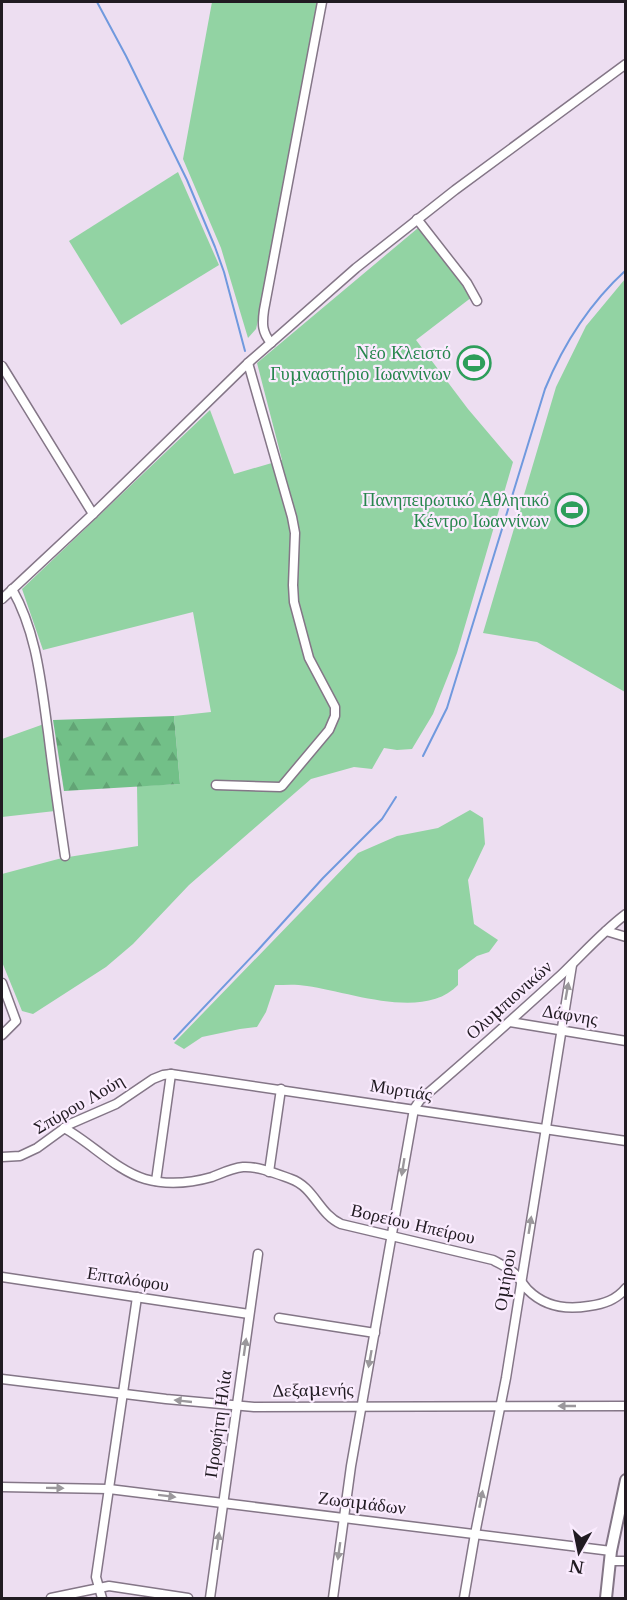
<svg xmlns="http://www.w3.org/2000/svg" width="627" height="1600" viewBox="0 0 627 1600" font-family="'Libre Baskerville',serif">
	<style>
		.green { fill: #92d3a3 }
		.forest { fill: url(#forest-firs) }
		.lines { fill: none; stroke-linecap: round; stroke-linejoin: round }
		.stream { stroke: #7099de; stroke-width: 2 }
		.minor-casing { stroke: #847687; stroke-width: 11 }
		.major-casing { stroke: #847687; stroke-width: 14 }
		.minor { stroke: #fff; stroke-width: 8 }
		.major { stroke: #fff; stroke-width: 10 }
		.oneway { fill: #9b989c }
		.labels { text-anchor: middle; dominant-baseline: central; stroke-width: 4.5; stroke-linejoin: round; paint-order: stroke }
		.leisure-label { font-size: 18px; fill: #27864d; stroke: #faebfe; text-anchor: end }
		.street-label { font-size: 18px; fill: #211b22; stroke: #faebfe }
	</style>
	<defs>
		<pattern id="forest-firs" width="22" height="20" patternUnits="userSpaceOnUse" patternTransform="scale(1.5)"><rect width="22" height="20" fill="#72c088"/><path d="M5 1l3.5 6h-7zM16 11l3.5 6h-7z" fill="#62a475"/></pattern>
	</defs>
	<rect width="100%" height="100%" fill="#eddef1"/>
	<g class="green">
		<polygon points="212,2 319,2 260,312 256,329 248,338 221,248 183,159"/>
		<polygon points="178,172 219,265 121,325 69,241"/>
		<polygon points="418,228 472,297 416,340 468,409 513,462 457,653 433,714 412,749 397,750 384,748 372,769 354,767 311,779 189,885 133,944 106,967 33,1014 22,1011 2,962 2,874 62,858 138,846 137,786 180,784 174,716 211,712 193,612 43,650 22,589 210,410 234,474 282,460 257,363"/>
		<polygon points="625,279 625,692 537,642 483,633 556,387 586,326"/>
		<polygon points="44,724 55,811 2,817 2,739"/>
		<path d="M470 810 483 818 485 844 468 880 474 924 498 940 489 952 477 956 458 970V985C424 1021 350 992 307 986 296 984 285 985 275 985L266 1012 257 1027 240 1029 202 1037 184 1049 174 1043 358 853 397 836 438 828Z"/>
	</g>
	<polygon class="forest" points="174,716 180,784 64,791 53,720"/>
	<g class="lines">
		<g class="stream">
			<polyline points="97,2 126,56 187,180 215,247 224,272 245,351"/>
			<path d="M423 756 447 708 545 389C563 345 590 303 626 270"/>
			<polyline points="174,1039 258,950 323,878 382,819 396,797"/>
		</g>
		<defs>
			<g id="minor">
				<polyline points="417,219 467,283 477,301"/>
				<path d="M271 343C262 332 262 324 264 310L322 2"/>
				<polyline points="2,366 93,514"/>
				<path d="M12 589C37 633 41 683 48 732 53 773 59 815 65 856"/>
				<polyline points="2,599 93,514 248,363 356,268 455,190 626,64"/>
				<polyline points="216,785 280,787 282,786 329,730 335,716 335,707 309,658 294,602 293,585 295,533 292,517 248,363"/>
				<polyline points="606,931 626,937"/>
				<polyline points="2,983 16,1021 2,1035"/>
				<polyline points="510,1022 626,1041"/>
				<path d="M64 1128C90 1142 117 1171 145 1179 166 1185 191 1183 212 1177 222 1173 232 1168 243 1167 258 1166 277 1174 291 1179 314 1187 319 1214 341 1224L493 1260C500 1264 507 1267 513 1272 519 1277 523 1285 528 1290 545 1307 566 1310 589 1306 604 1304 616 1300 626 1288"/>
				<polyline points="2,1157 20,1156 37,1148 70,1124 116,1104 153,1079 163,1075 171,1074 626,1141"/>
				<polyline points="269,1172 281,1089"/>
				<polyline points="156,1181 171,1074"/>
				<polyline points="2,1277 249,1314"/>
				<polyline points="279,1318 375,1333"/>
				<polyline points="2,1379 166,1399 254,1407 626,1406"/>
				<polyline points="2,1487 109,1489 611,1551"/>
				<polyline points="610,1561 626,1561"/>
				<polyline points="51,1598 109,1586 188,1598"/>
				<polyline points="102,1598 96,1577 137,1297"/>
				<polyline points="210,1598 258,1254"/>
				<path d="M333 1598 351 1466 414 1109 420 1100C468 1059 515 1017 562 974 583 954 602 932 626 914"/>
				<polyline points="464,1598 475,1534 506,1378 572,965"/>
			</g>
			<polyline id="major" points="606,1598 611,1551 626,1480"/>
		</defs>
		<use href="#minor" class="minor-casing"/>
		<use href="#major" class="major-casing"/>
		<use href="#minor" class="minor"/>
		<use href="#major" class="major"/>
	</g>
	<defs><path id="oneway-solid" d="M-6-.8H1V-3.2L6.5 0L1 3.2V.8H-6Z" transform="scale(1.5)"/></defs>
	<g class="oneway">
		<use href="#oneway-solid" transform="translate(567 991) rotate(-80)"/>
		<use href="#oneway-solid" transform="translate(403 1167) rotate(99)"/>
		<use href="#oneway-solid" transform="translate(530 1225) rotate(-81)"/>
		<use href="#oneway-solid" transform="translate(245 1347) rotate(-82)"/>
		<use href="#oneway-solid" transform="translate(370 1359) rotate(100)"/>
		<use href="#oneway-solid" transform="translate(183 1401) rotate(-174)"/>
		<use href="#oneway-solid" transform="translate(567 1406) rotate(180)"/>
		<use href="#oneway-solid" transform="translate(55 1488) rotate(1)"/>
		<use href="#oneway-solid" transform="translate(167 1496) rotate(7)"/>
		<use href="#oneway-solid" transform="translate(481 1499) rotate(-79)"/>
		<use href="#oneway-solid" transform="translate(218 1541) rotate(-82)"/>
		<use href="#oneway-solid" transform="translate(339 1551) rotate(98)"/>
	</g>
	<defs>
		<symbol id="stadium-ring" viewBox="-11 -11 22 22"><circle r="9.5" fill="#faebfe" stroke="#2e9e5b" stroke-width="1.5"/><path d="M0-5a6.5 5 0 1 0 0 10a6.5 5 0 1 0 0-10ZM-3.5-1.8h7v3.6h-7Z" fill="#2e9e5b"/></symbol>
	</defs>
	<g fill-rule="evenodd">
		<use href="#stadium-ring" x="455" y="344" width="38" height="38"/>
		<use href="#stadium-ring" x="553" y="491" width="38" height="38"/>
	</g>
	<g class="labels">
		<g class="leisure-label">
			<text x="451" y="353">Νέο Κλειστό<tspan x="451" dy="21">Γυμναστήριο Ιωαννίνων</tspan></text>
			<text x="549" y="500">Πανηπειρωτικό Αθλητικό<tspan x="549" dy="21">Κέντρο Ιωαννίνων</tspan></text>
		</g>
		<g class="street-label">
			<text transform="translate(509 1000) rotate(-42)">Ολυμπιονικών</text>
			<text transform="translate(570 1015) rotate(9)">Δάφνης</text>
			<text transform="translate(401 1090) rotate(9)">Μυρτιάς</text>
			<text transform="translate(79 1104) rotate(-30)">Σπύρου Λούη</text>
			<text transform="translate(413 1224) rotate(13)">Βορείου Ηπείρου</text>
			<text transform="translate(128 1279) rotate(9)">Επταλόφου</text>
			<text transform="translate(505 1280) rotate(-81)">Ομήρου</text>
			<text transform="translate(313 1390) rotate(-1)">Δεξαμενής</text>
			<text transform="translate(218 1424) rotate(-82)">Προφήτη Ηλία</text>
			<text transform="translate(362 1503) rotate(7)">Ζωσιμάδων</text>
		</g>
	</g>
	<rect width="627" height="1600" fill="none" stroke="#211b22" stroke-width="6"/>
	<g transform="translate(579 1552) rotate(189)" stroke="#faebfe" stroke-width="4.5" paint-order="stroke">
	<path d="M0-4.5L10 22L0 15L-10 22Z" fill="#211b22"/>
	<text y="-9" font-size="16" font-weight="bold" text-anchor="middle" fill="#211b22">N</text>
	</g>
</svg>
